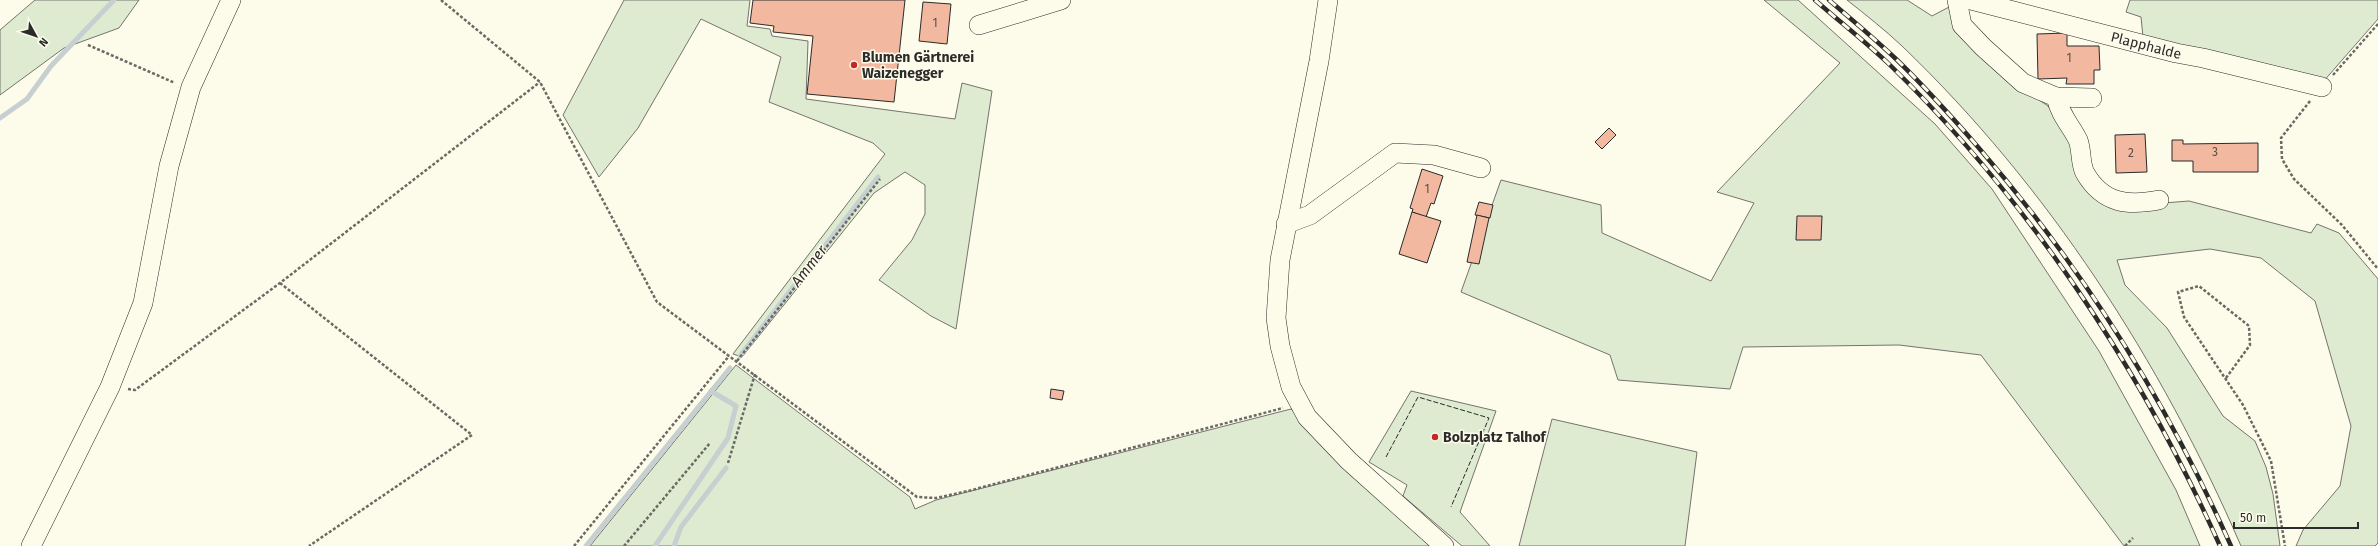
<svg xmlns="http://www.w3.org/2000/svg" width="2378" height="546" viewBox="0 0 2378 546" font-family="'Fira Sans',sans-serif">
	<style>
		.green { fill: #deebd1; stroke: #74746e }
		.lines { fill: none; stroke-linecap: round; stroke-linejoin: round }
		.stream { stroke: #c7d0d0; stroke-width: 5 }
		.building { fill: #f2b8a0; stroke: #2b2b2b }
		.minor-casing { stroke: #2b2b2b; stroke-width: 20 }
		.path { stroke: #6a6964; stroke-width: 2.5; stroke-dasharray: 3 2; stroke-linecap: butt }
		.minor { stroke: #fdfbea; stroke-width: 19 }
		.rail-casing { stroke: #2b2b2b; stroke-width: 4.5 }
		.rail { stroke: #fdfbea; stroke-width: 3; stroke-dasharray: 9; stroke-linecap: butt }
		.fence { stroke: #2b2b2b; stroke-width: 1; stroke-dasharray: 5 2; stroke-linecap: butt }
		.poi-dot { fill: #c62828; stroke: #fdfbea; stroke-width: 1.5 }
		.labels { text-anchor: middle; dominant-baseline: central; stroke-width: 3; stroke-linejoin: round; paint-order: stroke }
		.number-label { font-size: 12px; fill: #5d4e48 }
		.street-label { font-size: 14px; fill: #2b2b2b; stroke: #fdfbea }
		.poi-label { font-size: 14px; font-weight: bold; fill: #2b2b2b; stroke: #fdfbea; text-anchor: start }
		.water-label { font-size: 15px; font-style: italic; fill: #2b2b2b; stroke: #fdfbea }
	</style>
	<rect width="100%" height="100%" fill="#fdfbea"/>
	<g class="green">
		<polygon points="35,0 139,0 119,28 64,48 0,95 0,30"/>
		<polygon points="624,0 750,0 747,26 770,29 772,36 808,41 806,99 955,119 962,83 992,91 956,329 931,316 879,280 912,240 925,214 925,185 905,172 874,193 742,357 733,354 885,154 873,143 769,102 781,57 701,19 638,128 599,177 563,115"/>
		<polygon points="1764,0 1798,0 1935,124 1992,189 2099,351 2176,490 2200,546 2124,546 1981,355 1899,345 1743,347 1730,389 1618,380 1610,355 1461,292 1501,180 1601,205 1602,233 1711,281 1754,203 1717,192 1840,63"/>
		<path d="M1847 0H1907L1932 16 1949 7 2005 77 2048 106 2073 139 2112 207 2189 201 2311 233 2317 224 2339 233 2378 279V543L2375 546H2296L2303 530 2340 486 2351 426 2315 301 2261 258 2210 249 2117 260 2125 285 2167 328 2223 416 2255 441 2266 467 2273 494 2280 546H2241C2161 361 2048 186 1902 46 1885 30 1866 15 1847 0Z"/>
		<polygon points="2130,0 2378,0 2378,19 2322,83 2143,37 2141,17 2126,12"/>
		<polygon points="736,365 910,497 915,509 936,500 1291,409 1437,546 590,546"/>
		<polygon points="1411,391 1496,411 1460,512 1490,546 1462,546 1403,496 1407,485 1369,462"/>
		<polygon points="1552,419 1697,452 1685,546 1519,546"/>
	</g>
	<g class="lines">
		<g class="stream">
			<polyline points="0,118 27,99 51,66 114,0"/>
			<polyline points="740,356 878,177"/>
			<polyline points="586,546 730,368"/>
			<polyline points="655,546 728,438 736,406 711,391"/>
			<polyline points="674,546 681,527 726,468"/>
		</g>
	</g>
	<g class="building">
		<polygon points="753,0 905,0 894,102 807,94 813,36 773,32 774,26 750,23"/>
		<polygon points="923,2 951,4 947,44 919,41"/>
		<polygon points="2067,33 2067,46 2099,46 2100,70 2094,70 2094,84 2066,84 2067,78 2038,79 2037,34"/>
		<polygon points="1609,128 1616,135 1602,149 1595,142"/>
		<polygon points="2145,134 2147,172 2116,173 2115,135"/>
		<polygon points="2172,140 2183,140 2183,144 2258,143 2258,172 2193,172 2193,161 2172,161"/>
		<polygon points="1422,169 1443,176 1434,204 1431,203 1426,217 1412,212 1413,209 1410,208"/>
		<polygon points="1479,202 1493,205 1490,218 1475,215"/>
		<polygon points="1412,212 1441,221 1427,263 1399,254"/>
		<polygon points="1477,215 1489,218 1479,264 1467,262"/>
		<polygon points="1797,216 1822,216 1821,240 1796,240"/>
		<polygon points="1051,389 1064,391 1062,400 1050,398"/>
	</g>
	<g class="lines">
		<defs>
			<g id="minor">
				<polyline points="1328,0 1319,61 1280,260 1276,318 1280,346 1291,387 1307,417 1349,461 1444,546"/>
				<polyline points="1957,0 1962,25 1983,47 2023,83 2056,97 2092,98"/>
				<path id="s1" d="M1971 0 2176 53 2203 58 2322 87"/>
				<polyline points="979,25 1061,0"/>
				<path d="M2056 97C2061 117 2070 124 2078 140 2082 150 2080 164 2085 173 2103 204 2128 206 2159 200"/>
				<polyline points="1286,224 1310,215 1395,153 1434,155 1481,168"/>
				<polyline points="31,546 110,387 143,303 169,166 191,87 231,0"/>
			</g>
		</defs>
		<use href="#minor" class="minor-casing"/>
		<g class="path">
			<polyline points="441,0 540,82 657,302 917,497 936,498 968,491 1283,408"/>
			<polyline points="88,45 175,83"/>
			<polyline points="2333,75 2378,24"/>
			<polyline points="2310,101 2281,138 2282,159 2294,179 2342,225 2378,269"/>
			<polyline points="280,283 472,435 309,546"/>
			<polyline points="737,361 880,179"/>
			<polyline points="2226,378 2250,345 2249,326 2199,286 2178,292 2184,317 2243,405 2271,461 2285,546"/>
			<polyline points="128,389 135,390 280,283 540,82"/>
			<polyline points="728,463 755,374"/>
			<polyline points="574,546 729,356"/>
			<polyline points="624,546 710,443"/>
			<polyline points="2125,546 2133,538"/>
		</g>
		<use href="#minor" class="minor"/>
		<defs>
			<g id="rail">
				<path d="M1815 0C1840 22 1867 43 1891 66 2030 202 2141 369 2220 546"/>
				<path d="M1829 0C1852 20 1875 39 1896 59 1925 87 1952 117 1978 147 2083 268 2166 400 2231 546"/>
			</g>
		</defs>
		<use href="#rail" class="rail-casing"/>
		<use href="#rail" class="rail"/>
		<polyline class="fence" points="1386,457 1418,397 1489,418 1451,507"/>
	</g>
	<g class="poi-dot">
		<circle cx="854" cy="65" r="4"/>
		<circle cx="1435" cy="437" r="4"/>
	</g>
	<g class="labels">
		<g class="number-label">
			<text x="935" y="23">1</text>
			<text x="2069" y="58">1</text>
			<text x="2215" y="152">3</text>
			<text x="2131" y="153">2</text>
			<text x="1427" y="189">1</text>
		</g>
		<g class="street-label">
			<text stroke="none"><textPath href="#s1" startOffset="181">Plapphalde</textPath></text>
		</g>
		<g class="poi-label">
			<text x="862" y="57">Blumen Gärtnerei<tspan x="862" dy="16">Waizenegger</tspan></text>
			<text x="1443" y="437">Bolzplatz Talhof</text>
		</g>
		<g class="water-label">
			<text transform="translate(809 266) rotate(-52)">Ammer</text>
		</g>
	</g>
	<g transform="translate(36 36) rotate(130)" stroke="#fdfbea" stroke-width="3" paint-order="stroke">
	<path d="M0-3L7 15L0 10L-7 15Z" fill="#2b2b2b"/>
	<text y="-6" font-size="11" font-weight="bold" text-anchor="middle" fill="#2b2b2b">N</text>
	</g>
	<path d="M2234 522v6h124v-6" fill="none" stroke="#2b2b2b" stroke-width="2"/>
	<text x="2240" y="522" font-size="12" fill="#2b2b2b" stroke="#fdfbea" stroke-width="3" paint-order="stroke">50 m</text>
</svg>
